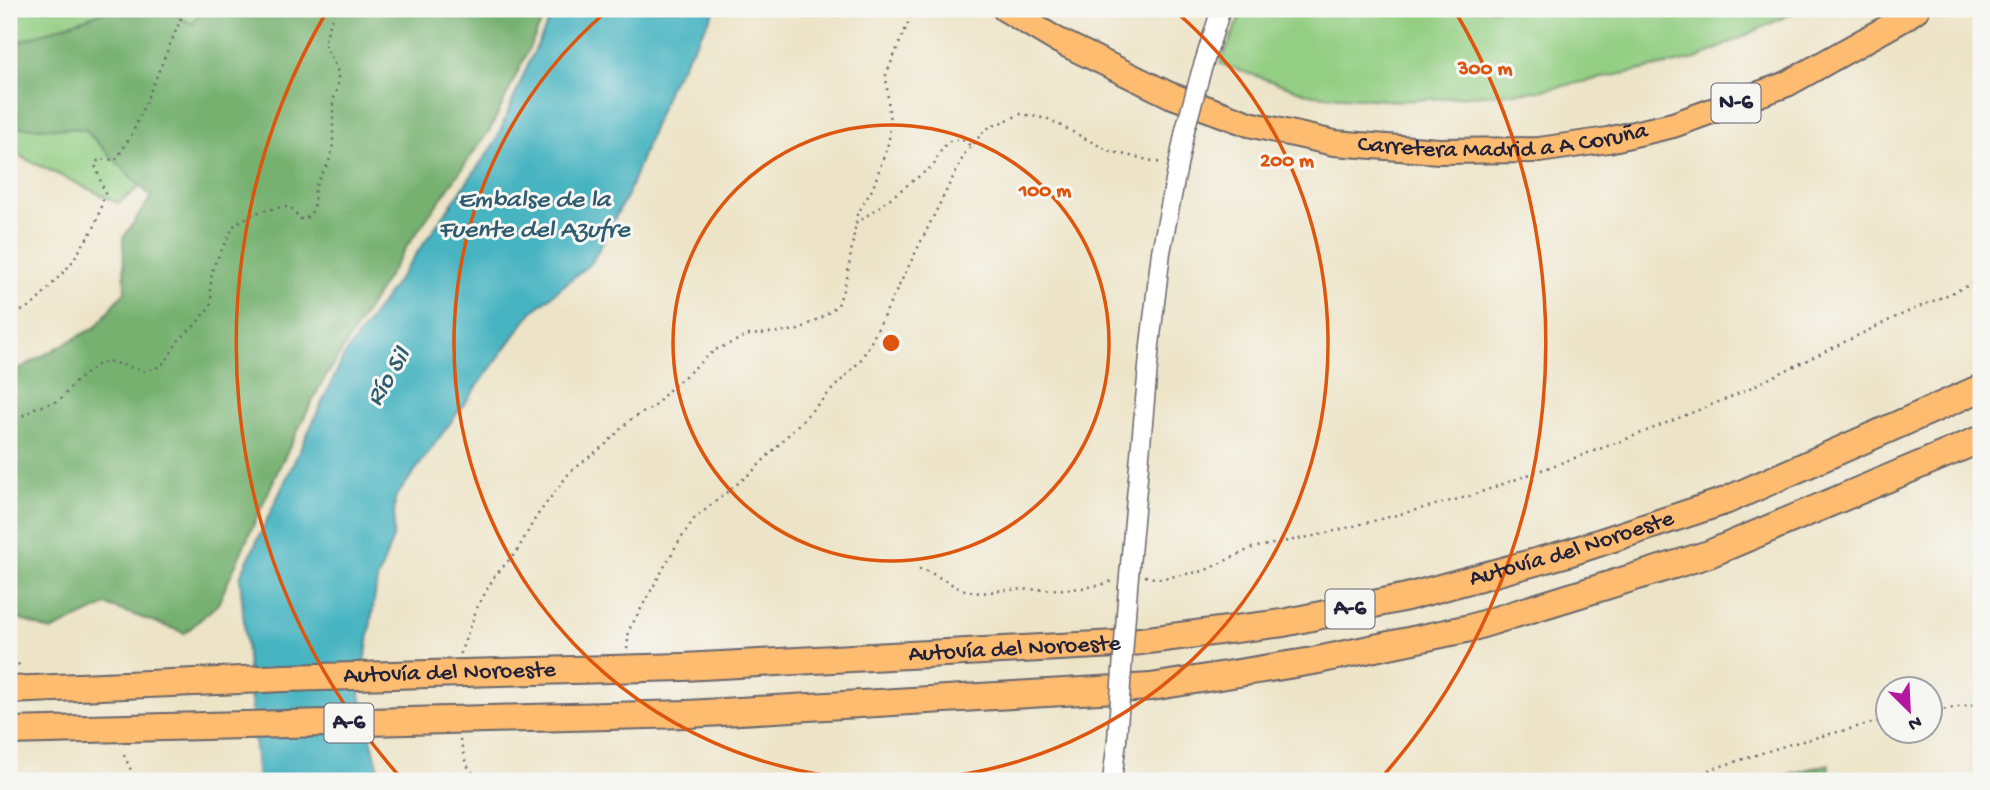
<svg xmlns="http://www.w3.org/2000/svg" width="1990" height="790" viewBox="0 0 1990 790" font-family="'Gochi Hand',sans-serif">
	<style>
		.green { fill: #93ce82; stroke: #5a785e; stroke-width: 2 }
		.forest { fill: #76b170; stroke: #4c6a56; stroke-width: 2 }
		.water { fill: #46b4c1; stroke: #346b7e; stroke-width: 2 }
		.lines { fill: none; stroke-linecap: round; stroke-linejoin: round }
		.tertiary-casing { stroke: #69666c; stroke-width: 21 }
		.trunk-casing { stroke: #69666c; stroke-width: 28 }
		.motorway-casing { stroke: #69666c; stroke-width: 30 }
		.path { stroke: #69666c; stroke-width: 2.5; stroke-dasharray: 2 5; stroke-linecap: butt }
		.tertiary { stroke: #fff; stroke-width: 18 }
		.trunk { stroke: #fdbc70; stroke-width: 24 }
		.motorway { stroke: #fdbc70; stroke-width: 26 }
		.tertiary-bridge-casing { stroke: #69666c; stroke-width: 21; stroke-linecap: butt }
		.motorway-bridge-casing { stroke: #69666c; stroke-width: 30; stroke-linecap: butt }
		.tertiary-bridge { stroke: #fff; stroke-width: 18 }
		.motorway-bridge { stroke: #fdbc70; stroke-width: 26 }
		.ring { fill: none; stroke: #de560e; stroke-width: 3.5 }
		.labels { text-anchor: middle; dominant-baseline: central; stroke-width: 6; stroke-linejoin: round; paint-order: stroke }
		.shield { fill: #f6f6f2; stroke: #626272; stroke-width: 2 }
		.shield-label { font-size: 23px; font-weight: bold; fill: #22223b }
		.street-label { font-size: 24px; fill: #22223b; stroke: #f6f6f2 }
		.water-label { font-size: 26px; font-style: italic; fill: #305c71; stroke: #f6f6f2 }
		.centre { fill: #de560e; stroke: #f6f6f2; stroke-width: 3.5 }
		.ring-label { font-size: 21px; text-anchor: middle; font-weight: bold; fill: #de560e; stroke: #f6f6f2; stroke-width: 6; stroke-linejoin: round; paint-order: stroke }
	</style>
	<rect width="100%" height="100%" fill="#f6f6f2"/>
	<filter id="ink" filterUnits="userSpaceOnUse"><feTurbulence type="fractalNoise" baseFrequency=".0143" numOctaves="2"/><feDisplacementMap in="SourceGraphic" scale="14" xChannelSelector="R" yChannelSelector="G"/><feConvolveMatrix kernelMatrix="1 2 1 2 8 2 1 2 1" color-interpolation-filters="sRGB"/></filter>
	<filter id="wash" filterUnits="userSpaceOnUse"><feTurbulence type="fractalNoise" baseFrequency=".00686" numOctaves="4" result="noise"/><feDisplacementMap in="SourceGraphic" scale="28" xChannelSelector="R" yChannelSelector="G"/><feGaussianBlur stdDeviation="1.57" result="paint"/><feColorMatrix in="noise" values="0 0 0 0 0 0 0 0 0 0 0 0 0 0 0 0 0 1.4 0 .05"/><feComposite in="paint" operator="in"/></filter>
	<g filter="url(#wash)">
		<rect width="100%" height="100%" fill="#ede4c7"/>
		<g class="green">
			<polygon points="9,9 297,9 158,174 118,203 9,151"/>
			<polygon points="1243,9 1801,9 1696,59 1538,91 1400,101 1313,95 1220,64"/>
		</g>
		<g class="forest">
			<polygon points="112,9 163,9 193,24 201,9 548,9 491,128 403,252 319,388 280,466 218,604 185,633 106,605 51,631 9,615 9,374 96,327 125,291 123,238 151,197 84,129 9,127 9,45"/>
			<polygon points="1829,764 1828,781 1762,781"/>
		</g>
		<polygon class="water" points="555,9 716,9 669,87 629,191 592,262 532,312 395,498 393,537 377,581 360,695 382,781 258,781 240,577 344,356 496,141 529,62"/>
	</g>
	<g filter="url(#ink)">
		<g class="lines">
			<defs>
				<g id="tertiary">
					<polyline points="1201,72 1221,9"/>
					<polyline points="1128,587 1150,345 1161,252 1185,130"/>
					<polyline points="1112,781 1117,740"/>
				</g>
				<g id="trunk">
					<path id="s1" d="M1005 9 1055 39 1170 95 1249 124 1334 143 1439 151 1539 150 1608 140 1673 125 1787 84 1903 19 1917 9"/>
				</g>
				<g id="motorway">
					<path id="s2" d="M683 667 1116 644 1283 623 1407 597 1568 553 1725 501 1981 388"/>
					<polyline points="688,714 1151,687 1313,661 1470,628 1709,554 1981,439"/>
				</g>
			</defs>
			<use href="#tertiary" class="tertiary-casing"/>
			<use href="#trunk" class="trunk-casing"/>
			<use href="#motorway" class="motorway-casing"/>
			<g class="path">
				<polyline points="856,224 934,165 942,148 950,141 961,139 971,146"/>
				<polyline points="9,318 35,303 70,265 95,226 105,193 95,165 99,159 116,160 133,132 185,9"/>
				<polyline points="9,419 27,414 35,408 55,402 62,398 74,383 97,365 108,361 144,371 158,367 166,361 178,341 196,324 209,308 212,300 210,290 213,267 235,224 255,213 281,207 289,207 294,210 299,219 305,219 311,213 314,206 315,187 329,162 333,145 333,101 338,87 338,72 324,43 335,9"/>
				<path d="M919 569C938 573 953 589 973 592 982 594 995 591 1005 590 1036 588 1084 593 1112 581"/>
				<polyline points="1145,576 1158,579 1204,571 1252,548 1319,535 1470,496 1624,440 1731,397 1894,318 1981,280"/>
				<polyline points="627,649 629,630 676,546 694,519 753,471 860,361 869,346 965,153 986,129 1021,114 1048,119 1109,151 1161,163"/>
				<polyline points="9,653 18,663 20,669"/>
				<polyline points="460,654 477,608 494,577 517,551 536,517 570,472 606,444 630,420 655,406 668,391 715,350 749,335 798,330 824,316 838,305 847,278 857,215 873,188 889,141 890,124 886,75 914,9"/>
				<polyline points="1930,712 1981,703"/>
				<polyline points="460,739 466,764 479,781"/>
				<polyline points="124,755 136,781"/>
				<polyline points="1675,781 1787,745 1888,719"/>
			</g>
			<use href="#tertiary" class="tertiary"/>
			<use href="#trunk" class="trunk"/>
			<use href="#motorway" class="motorway"/>
			<defs>
				<g id="tertiary-bridge">
					<polyline points="1185,130 1201,72"/>
					<polyline points="1117,740 1128,587"/>
				</g>
				<g id="motorway-bridge">
					<path id="s3" d="M9 690 285 678 683 667"/>
					<polyline points="9,731 688,714"/>
				</g>
			</defs>
			<use href="#tertiary-bridge" class="tertiary-bridge-casing"/>
			<use href="#motorway-bridge" class="motorway-bridge-casing"/>
			<use href="#tertiary-bridge" class="tertiary-bridge"/>
			<use href="#motorway-bridge" class="motorway-bridge"/>
		</g>
	</g>
	<g class="ring">
		<circle cx="891" cy="343" r="218"/>
		<path d="M1175 11A437 437 0 1 1 607 11"/>
		<path d="M400 777A655 655 0 0 1 327 11M1455 11A655 655 0 0 1 1382 777"/>
	</g>
	<g class="labels">
		<g class="shield">
			<rect x="1711.5" y="83.5" width="49" height="39" rx="5"/>
			<rect x="1325.5" y="589.5" width="49" height="39" rx="5"/>
			<rect x="324.5" y="703.5" width="49" height="39" rx="5"/>
		</g>
		<g class="shield-label">
			<text x="1736" y="103">N-6</text>
			<text x="1350" y="609">A-6</text>
			<text x="349" y="723">A-6</text>
		</g>
		<g class="street-label">
			<text stroke="none"><textPath href="#s1" startOffset="527">Carretera Madrid a A Coruña</textPath></text>
			<text stroke="none"><textPath href="#s2" startOffset="900">Autovía del Noroeste</textPath></text>
			<text stroke="none"><textPath href="#s2" startOffset="332">Autovía del Noroeste</textPath></text>
			<text stroke="none"><textPath href="#s3" startOffset="441">Autovía del Noroeste</textPath></text>
		</g>
		<g class="water-label">
			<text x="534" y="201">Embalse de la<tspan x="534" dy="30">Fuente del Azufre</tspan></text>
			<text transform="translate(390 378) rotate(-59)">Río Sil</text>
		</g>
	</g>
	<circle cx="891" cy="343" r="10" class="centre"/>
	<g class="ring-label">
		<text x="1485" y="74">300 m</text>
		<text x="1287" y="166">200 m</text>
		<text x="1045" y="196">100 m</text>
	</g>
	<rect width="1990" height="790" fill="none" stroke="#f6f6f2" stroke-width="35"/>
	<g transform="translate(1909 710) rotate(156)"><circle r="33" fill="#f6f6f2" stroke="#a1a1a9" stroke-width="2"/>
	<path d="M0-5L12 26L0 18L-12 26Z" fill="#b5179e"/>
	<text y="-10" font-size="19" font-weight="bold" text-anchor="middle" fill="#22223b">N</text>
	</g>
</svg>
